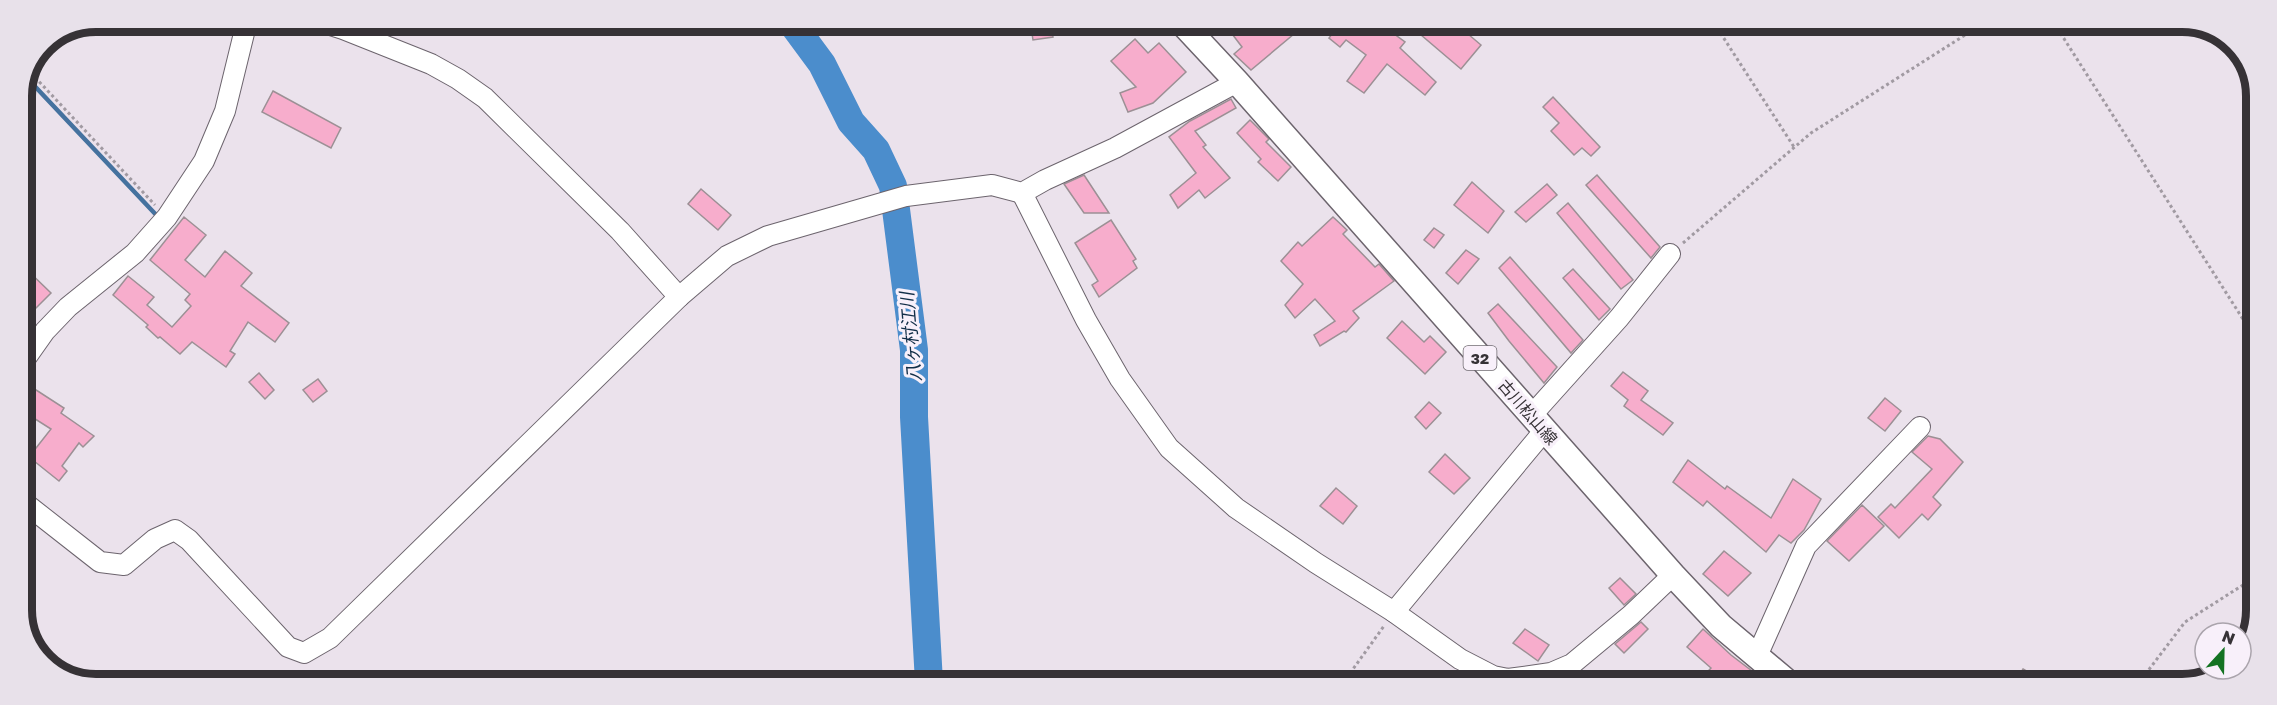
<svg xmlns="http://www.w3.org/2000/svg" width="2277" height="705" viewBox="0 0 2277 705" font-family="'Golos Text','Noto Sans JP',sans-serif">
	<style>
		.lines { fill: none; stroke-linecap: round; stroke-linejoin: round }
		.stream { stroke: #45729f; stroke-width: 4.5 }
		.river { stroke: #4b8dcc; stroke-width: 28 }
		.building { fill: #f7adcc; stroke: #9c9095; stroke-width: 1.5 }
		.minor-casing { stroke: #6c646d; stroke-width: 22 }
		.major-casing { stroke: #6c646d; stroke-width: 27 }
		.path { stroke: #a19aa2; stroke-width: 3; stroke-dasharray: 3 3; stroke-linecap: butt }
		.minor { stroke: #fff; stroke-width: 20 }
		.major { stroke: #fff; stroke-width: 24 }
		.labels { text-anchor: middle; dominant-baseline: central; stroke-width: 6; stroke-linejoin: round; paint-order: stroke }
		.shield { fill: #f8f0fa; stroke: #706b71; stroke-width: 1.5 }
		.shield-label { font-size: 15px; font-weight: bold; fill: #363236 }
		.street-label { font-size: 16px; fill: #363236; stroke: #f8f0fa }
		.water-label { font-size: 18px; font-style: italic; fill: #122e48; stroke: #f8f0fa }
		.rim { fill: none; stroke: #363236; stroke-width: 8 }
	</style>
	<rect width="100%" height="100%" fill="#ebe2ec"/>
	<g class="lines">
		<polyline class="stream" points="28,79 160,219"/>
		<polyline class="river" points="791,22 822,64 851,122 876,150 893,186 914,350 914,417 929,682"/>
	</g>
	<g class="building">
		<polygon points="1223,22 1246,22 1256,35 1271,22 1293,22 1300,29 1251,70 1234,54 1242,47"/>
		<polygon points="1340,23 1379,23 1405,42 1400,48 1436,82 1425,95 1387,64 1364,93 1347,81 1366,55 1346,40 1340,47 1329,38"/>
		<polygon points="1407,23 1455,23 1481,45 1461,69"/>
		<polygon points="1051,24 1053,37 1033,40 1031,27"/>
		<polygon points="1135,39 1148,53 1159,43 1186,72 1153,103 1128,112 1120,93 1136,87 1111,61"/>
		<polygon points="273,91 341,128 331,148 262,112"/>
		<polygon points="1553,97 1600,147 1591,156 1582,148 1574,155 1551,131 1559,123 1543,107"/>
		<polygon points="1231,99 1236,108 1195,131 1206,145 1203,147 1230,178 1205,198 1199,190 1178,208 1170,195 1196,173 1169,137 1190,121"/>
		<polygon points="1250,120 1269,139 1266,142 1291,167 1278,181 1258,162 1261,159 1237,133"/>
		<polygon points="1084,175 1109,213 1084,213 1064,184"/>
		<polygon points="1597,175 1660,247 1651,258 1586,185"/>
		<polygon points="1472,182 1504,211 1488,233 1454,205"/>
		<polygon points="1547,184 1557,195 1526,222 1515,212"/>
		<polygon points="701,189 731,215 718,230 688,204"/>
		<polygon points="1568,203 1633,280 1621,289 1557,213"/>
		<polygon points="184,217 206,235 185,260 205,277 225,251 252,273 241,286 289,323 275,342 248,322 230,351 235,354 226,367 192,342 180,354 160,337 158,338 146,327 148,325 113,295 128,276 154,297 147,305 172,327 191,306 185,300 190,294 150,260"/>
		<polygon points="1333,217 1347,230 1343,234 1375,267 1379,264 1394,281 1353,311 1359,318 1346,332 1344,331 1320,346 1314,335 1335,321 1315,299 1295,318 1285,305 1303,284 1281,261 1298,242 1302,246"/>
		<polygon points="1111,220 1136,259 1133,261 1137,268 1099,297 1092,285 1098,281 1075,243"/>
		<polygon points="1434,228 1444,235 1434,248 1424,240"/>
		<polygon points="1466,250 1479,259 1458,284 1446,273"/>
		<polygon points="1510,257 1583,340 1571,353 1499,268"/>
		<polygon points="21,264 51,293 30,314 21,305"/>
		<polygon points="1573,269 1610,309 1599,320 1563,278"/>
		<polygon points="1498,304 1557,367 1544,383 1509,341 1488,313"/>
		<polygon points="1402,321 1424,342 1430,336 1446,352 1425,374 1387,338"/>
		<polygon points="1623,372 1648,391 1641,400 1673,423 1663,435 1624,406 1628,400 1611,386"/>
		<polygon points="259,373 274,390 265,399 249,382"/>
		<polygon points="318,379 327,391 313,402 303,390"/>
		<polygon points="33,388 64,408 61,413 94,436 83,447 79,443 62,466 67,471 59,481 29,457 51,429 21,410 21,406"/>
		<polygon points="1885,398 1901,411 1885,431 1868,418"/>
		<polygon points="1429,402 1441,413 1426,429 1415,417"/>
		<polygon points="1928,436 1940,439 1963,462 1933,497 1941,505 1928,520 1922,514 1899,538 1878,517 1891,504 1895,508 1932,469 1912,452"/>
		<polygon points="1445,454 1470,478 1454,494 1429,472"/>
		<polygon points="1688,460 1725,489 1727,486 1771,518 1793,479 1821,499 1804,530 1791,543 1779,535 1766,552 1707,501 1703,506 1673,482"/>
		<polygon points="1336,488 1357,506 1343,524 1320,506"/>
		<polygon points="1862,505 1884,526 1849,561 1827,541"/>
		<polygon points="1724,551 1751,573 1728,596 1703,574"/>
		<polygon points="1620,578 1636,594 1624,605 1609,588"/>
		<polygon points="1641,622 1648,629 1624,653 1615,644"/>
		<polygon points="1525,629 1549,645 1538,661 1513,643"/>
		<polygon points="1703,629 1731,655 1752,671 1751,673 1764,683 1697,683 1711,668 1687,647"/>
		<polygon points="2023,669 2049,684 2014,684"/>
	</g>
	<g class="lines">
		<defs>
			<g id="minor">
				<polyline points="318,21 343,29 431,64 458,79 485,98 620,231 679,297 727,256 768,236 906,196 992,185 1022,193 1045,180 1115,148 1237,82"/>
				<polyline points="1022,193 1086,320 1120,379 1169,448 1236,508 1316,563 1394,612 1460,659 1493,676 1508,679 1551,673 1572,664 1631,615 1673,575"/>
				<polyline points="21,365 45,331 68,307 135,253 167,217 204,161 225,111 247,21"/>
				<polyline points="1531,416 1619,318 1670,254"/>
				<polyline points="21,500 100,562 124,565 155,539 175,530 189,540 288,647 304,653 330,638 679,297"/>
				<polyline points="1394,612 1544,431"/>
				<polyline points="1757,656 1806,546 1920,427"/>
			</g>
			<polyline id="major" points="1181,22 1237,82 1673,575 1721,626 1790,684"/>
		</defs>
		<use href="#minor" class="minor-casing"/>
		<use href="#major" class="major-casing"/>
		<g class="path">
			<polyline points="1714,23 1794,147"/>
			<polyline points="2054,23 2255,338"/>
			<polyline points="31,73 155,205"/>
			<polyline points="1683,243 1811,133 1984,23"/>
			<polyline points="1343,683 1384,626"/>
			<polyline points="2138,684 2185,622 2254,578"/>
		</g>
		<use href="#minor" class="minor"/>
		<use href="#major" class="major"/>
	</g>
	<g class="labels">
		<rect class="shield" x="1463.5" y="346" width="33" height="24" rx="4.5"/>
		<g class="shield-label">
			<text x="1480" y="358">32</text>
		</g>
		<g class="street-label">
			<text transform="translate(1528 412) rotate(49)">古川松山線</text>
		</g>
		<g class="water-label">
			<text transform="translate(910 337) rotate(-95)">八ヶ村江川</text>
		</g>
	</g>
	<path d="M0 0H2277V705H0ZM96 32H2182A64 64 0 0 1 2246 96V610A64 64 0 0 1 2182 674H96A64 64 0 0 1 32 610V96A64 64 0 0 1 96 32Z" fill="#e8e1ea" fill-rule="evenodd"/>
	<path class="rim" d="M96 32H2182A64 64 0 0 1 2246 96V610A64 64 0 0 1 2182 674H96A64 64 0 0 1 32 610V96A64 64 0 0 1 96 32Z"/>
	<g transform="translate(2223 651) rotate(22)"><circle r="28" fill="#f8f0fa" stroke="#aaa4ac" stroke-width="1.5"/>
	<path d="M0-4.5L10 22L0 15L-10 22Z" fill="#147322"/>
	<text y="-9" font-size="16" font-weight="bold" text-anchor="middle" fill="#363236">N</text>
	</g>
</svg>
